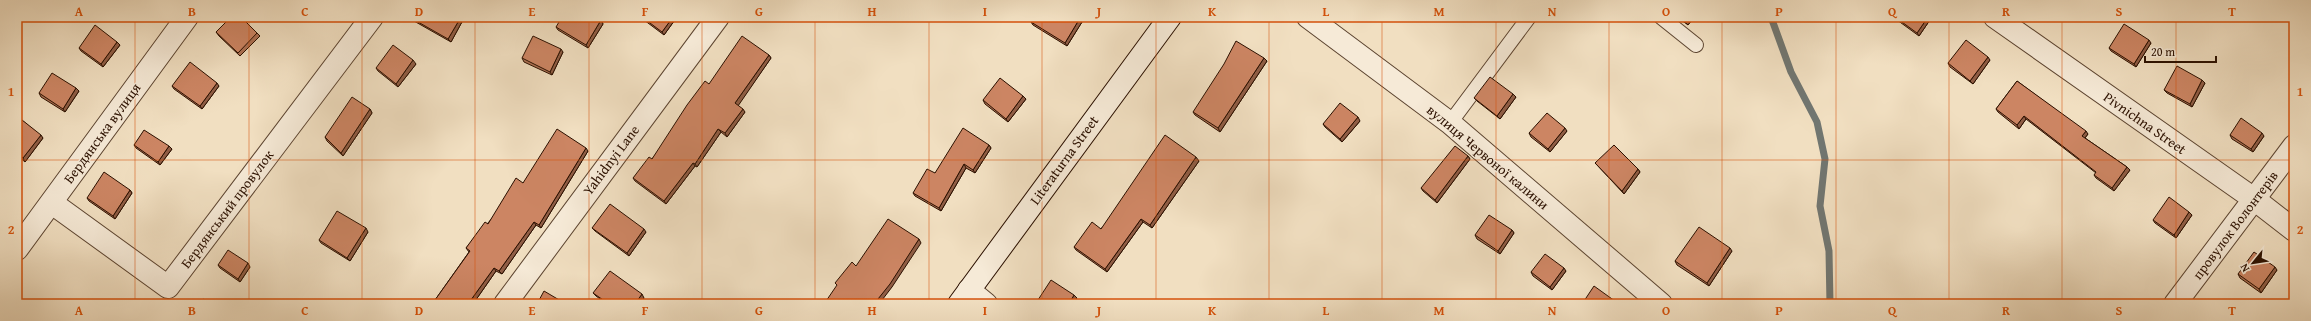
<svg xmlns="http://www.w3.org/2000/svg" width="2311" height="321" viewBox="0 0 2311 321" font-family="'Gentium Book Plus',serif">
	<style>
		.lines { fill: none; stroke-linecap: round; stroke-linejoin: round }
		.stream { stroke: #717671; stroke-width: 7 }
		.lane-casing { stroke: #5c4430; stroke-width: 16 }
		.street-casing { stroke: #5c4430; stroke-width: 24 }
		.secondary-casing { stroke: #2b1000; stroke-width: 24 }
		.lane { stroke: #f6ead7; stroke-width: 14 }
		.street { stroke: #f6ead7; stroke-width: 22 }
		.secondary { stroke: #f6ead7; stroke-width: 22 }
		.wall { fill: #af7255; stroke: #2b1000 }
		.shaded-wall { fill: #8f5d45; stroke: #2b1000 }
		.building { fill: #cc8563; stroke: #2b1000 }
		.grid { fill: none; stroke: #d5520b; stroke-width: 1; stroke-opacity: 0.55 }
		.labels { text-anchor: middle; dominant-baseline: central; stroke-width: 3; stroke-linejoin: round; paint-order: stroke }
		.street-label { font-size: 14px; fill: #2b1000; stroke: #f6ead7 }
		.neatline { fill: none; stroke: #d5520b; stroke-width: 1.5 }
		.grid-label { font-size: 13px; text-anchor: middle; font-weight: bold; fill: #d5520b }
	</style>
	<rect width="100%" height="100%" fill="#f1dfc1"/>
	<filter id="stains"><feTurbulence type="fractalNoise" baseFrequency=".005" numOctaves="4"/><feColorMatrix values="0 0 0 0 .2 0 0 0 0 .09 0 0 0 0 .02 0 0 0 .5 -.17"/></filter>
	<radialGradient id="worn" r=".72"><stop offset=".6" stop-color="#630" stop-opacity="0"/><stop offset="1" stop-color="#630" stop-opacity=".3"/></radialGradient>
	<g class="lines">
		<polyline class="stream" points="1771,17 1791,72 1817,122 1825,159 1820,206 1829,251 1830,304"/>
		<defs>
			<g id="lane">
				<polyline points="1661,17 1696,45"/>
				<polyline points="1450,123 1529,17"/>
			</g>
			<g id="street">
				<polyline points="1308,17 1450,123 1661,304"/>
				<polyline points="1995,17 2254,199 2294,230"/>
				<polyline points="52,203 168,287 372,17"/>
				<polyline points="17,249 187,17"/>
				<polyline points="969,290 986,304"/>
				<polyline points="505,304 718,17"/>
				<polyline points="2175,304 2294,146"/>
			</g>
			<polyline id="secondary" points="959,304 1170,17"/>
		</defs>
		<use href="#lane" class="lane-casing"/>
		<use href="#street" class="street-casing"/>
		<use href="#secondary" class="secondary-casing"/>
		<use href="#lane" class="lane"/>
		<use href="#street" class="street"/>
		<use href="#secondary" class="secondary"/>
	</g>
	<g class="wall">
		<polygon points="461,17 463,20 451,42 414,21 411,18"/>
		<polygon points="640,17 677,17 664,35"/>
		<polygon points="1677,17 1694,17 1688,25"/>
		<polygon points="1893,17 1932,17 1919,36"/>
		<polygon points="1080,18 1082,22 1067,46 1033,25 1031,22"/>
		<polygon points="601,20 603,24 588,48 558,30 556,27"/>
		<polygon points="216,32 257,33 260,36 240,56 219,36"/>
		<polygon points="117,42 120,45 103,67 81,51 79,48"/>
		<polygon points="2151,43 2136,67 2111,51 2109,48"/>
		<polygon points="563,52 552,75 524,62 522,58"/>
		<polygon points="769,55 771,58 738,105 745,112 727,137 721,132 697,167 695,166 666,204 635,181 633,178 652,159 709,84"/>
		<polygon points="1990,60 1973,84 1950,67 1948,63"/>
		<polygon points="1267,61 1220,132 1195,115 1193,112"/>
		<polygon points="416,64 398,87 378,71 376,68"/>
		<polygon points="2017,81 2088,134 2085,138 2127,167 2130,170 2114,191 2096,178 2094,175 2096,173 2026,119 2019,129 1998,112 1996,109"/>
		<polygon points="2205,83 2192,107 2167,93 2164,90"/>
		<polygon points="172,86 219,86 202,109 174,89"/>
		<polygon points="76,88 79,91 65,112 41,97 39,93"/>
		<polygon points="1513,94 1516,97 1500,119 1477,101 1474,98"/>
		<polygon points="1026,99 1008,122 985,104 983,100"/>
		<polygon points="370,109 372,113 343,156 327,141 325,137"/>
		<polygon points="17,116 43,138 25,162 17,155"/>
		<polygon points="1360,121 1342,142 1325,127 1323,124"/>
		<polygon points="1567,131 1550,152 1531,137 1529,133"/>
		<polygon points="2230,135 2264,136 2253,152 2232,139"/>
		<polygon points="134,145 172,149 160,165 136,148"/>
		<polygon points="989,145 991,148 975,173 966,168 941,211 915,196 913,193 935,173"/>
		<polygon points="588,151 541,228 536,225 502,274 496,271 473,304 438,304 437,303 435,300 469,252 466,248 523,183"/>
		<polygon points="1468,156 1470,159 1437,203 1423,191 1421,188"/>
		<polygon points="1199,161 1152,228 1143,222 1107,272 1076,250 1074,247"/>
		<polygon points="1595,163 1638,169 1640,172 1624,194 1598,166"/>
		<polygon points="130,190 132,193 115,219 89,201 87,198"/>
		<polygon points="2192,215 2176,238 2155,223 2153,220"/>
		<polygon points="592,228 646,232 629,256 595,231"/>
		<polygon points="1512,230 1514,233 1500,254 1477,239 1475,235"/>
		<polygon points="368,232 350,261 321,243 319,240"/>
		<polygon points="1732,251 1709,286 1677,265 1675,261"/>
		<polygon points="218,265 250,267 240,282 220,268"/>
		<polygon points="2277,270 2261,293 2240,278 2238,274"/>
		<polygon points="1566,271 1552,290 1533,276 1531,272"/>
		<polygon points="593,293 644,298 640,304 607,304 596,296"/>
	</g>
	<g class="shaded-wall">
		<polygon points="461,17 463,20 451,42 448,39"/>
		<polygon points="673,17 677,17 664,35 662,32"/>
		<polygon points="1689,17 1694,17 1688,25 1685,22"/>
		<polygon points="1928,17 1932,17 1919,36 1917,33"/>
		<polygon points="1080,18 1082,22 1067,46 1065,43"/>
		<polygon points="601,20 603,24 588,48 586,45"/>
		<polygon points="2149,40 2151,43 2136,67 2134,64"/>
		<polygon points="117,42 120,45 103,67 101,64"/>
		<polygon points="561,49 563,52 552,75 550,72"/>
		<polygon points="769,55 771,58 738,106 735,103"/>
		<polygon points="1988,57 1990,60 1973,84 1970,81"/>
		<polygon points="1264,58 1267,61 1220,132 1218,128"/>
		<polygon points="413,60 416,64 398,87 396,84"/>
		<polygon points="2202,80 2205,83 2192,107 2190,104"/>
		<polygon points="217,83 219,86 202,109 200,106"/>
		<polygon points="76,88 79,91 65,112 63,109"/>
		<polygon points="1513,94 1516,97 1500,119 1497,116"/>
		<polygon points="1023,96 1026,99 1008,122 1006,119"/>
		<polygon points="370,109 372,113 343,156 341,153"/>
		<polygon points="743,109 745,112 727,137 725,133"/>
		<polygon points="2024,116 2026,119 2019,129 2017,125"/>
		<polygon points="1358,117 1360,121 1342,142 1340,139"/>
		<polygon points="1565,128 1567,131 1550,152 1548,149"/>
		<polygon points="718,129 721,132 697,167 695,164"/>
		<polygon points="2086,131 2088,134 2084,139 2082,136"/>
		<polygon points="2262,133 2264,136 2253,152 2251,149"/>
		<polygon points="41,135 43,138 25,162 23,158"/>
		<polygon points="989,145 991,148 975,173 973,170"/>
		<polygon points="169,146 172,149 160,165 158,162"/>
		<polygon points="586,148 588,151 541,228 539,225"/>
		<polygon points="1468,156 1470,159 1437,203 1435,200"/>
		<polygon points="1196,157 1199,161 1152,228 1150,225"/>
		<polygon points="693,163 695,166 666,204 664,201"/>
		<polygon points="964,164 966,168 941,211 939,208"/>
		<polygon points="2127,167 2130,170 2114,191 2112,188"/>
		<polygon points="1638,169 1640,172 1624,194 1622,191"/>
		<polygon points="130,190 132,193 115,219 113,216"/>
		<polygon points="2189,212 2192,215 2176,238 2174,235"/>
		<polygon points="1141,219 1143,222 1107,272 1105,269"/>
		<polygon points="534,222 536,225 502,274 499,271"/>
		<polygon points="366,228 368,232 350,261 347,258"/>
		<polygon points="644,229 646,232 629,256 627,253"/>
		<polygon points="1512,230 1514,233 1500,254 1498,251"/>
		<polygon points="919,239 921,243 892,287 879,304 874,304"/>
		<polygon points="1730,248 1732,251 1709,286 1707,283"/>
		<polygon points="248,263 250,267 240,282 238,279"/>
		<polygon points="2275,267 2277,270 2261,293 2259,289"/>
		<polygon points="494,268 496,271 473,304 468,304"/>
		<polygon points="1564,268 1566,271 1552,290 1550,287"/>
		<polygon points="642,294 644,298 640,304 635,304"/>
		<polygon points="1074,295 1077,298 1073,304 1069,304"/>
	</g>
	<g class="building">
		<polygon points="231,17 241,17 257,33 238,53 216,32"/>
		<polygon points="412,17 461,17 448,39 411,18"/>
		<polygon points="562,17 595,17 601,20 586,45 556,27"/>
		<polygon points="642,17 673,17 662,32"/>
		<polygon points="1034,17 1078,17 1080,18 1065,43 1031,22"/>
		<polygon points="1679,17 1689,17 1685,22"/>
		<polygon points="1895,17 1928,17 1917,33"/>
		<polygon points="2124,24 2149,40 2134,64 2109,48"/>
		<polygon points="95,25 117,42 101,64 79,48"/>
		<polygon points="533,36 561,49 550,72 522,58"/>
		<polygon points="742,36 769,55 735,103 743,109 725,133 718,129 695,164 693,163 664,201 633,178 649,157 652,159 687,105 705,81 709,84"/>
		<polygon points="1966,40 1988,57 1970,81 1948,63"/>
		<polygon points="1236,41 1264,58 1218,128 1193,112 1224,64"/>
		<polygon points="393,45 413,60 396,84 376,68"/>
		<polygon points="190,62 217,83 200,106 172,86"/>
		<polygon points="2177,66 2202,80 2190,104 2164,90"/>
		<polygon points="52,73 76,88 63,109 39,93"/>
		<polygon points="1490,77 1513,94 1497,116 1474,98"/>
		<polygon points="1000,78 1023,96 1006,119 983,100"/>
		<polygon points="2017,81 2086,131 2082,136 2127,167 2112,188 2094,175 2096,172 2024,116 2017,125 1996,109"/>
		<polygon points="352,97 370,109 341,153 325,137"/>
		<polygon points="1340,103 1358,117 1340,139 1323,124"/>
		<polygon points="1547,113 1565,128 1548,149 1529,133"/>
		<polygon points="17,116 41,135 23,158 17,154"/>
		<polygon points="2241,118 2262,133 2251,149 2230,135"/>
		<polygon points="963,128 989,145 973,170 964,164 939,208 913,193 927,169 935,173"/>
		<polygon points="557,129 586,148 539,225 534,222 499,271 494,268 468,304 441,304 435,300 470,251 466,248 485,222 488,224 516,178 523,183"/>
		<polygon points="144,130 169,146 158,162 134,145"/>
		<polygon points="1165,135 1196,157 1150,225 1141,219 1105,269 1074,247 1092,222 1101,229"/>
		<polygon points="1614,145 1638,169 1622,191 1595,163"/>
		<polygon points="1455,146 1468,156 1435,200 1421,188"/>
		<polygon points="104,172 130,190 113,216 87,198"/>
		<polygon points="2169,197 2189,212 2174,235 2153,220"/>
		<polygon points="610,204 644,229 627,253 592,228"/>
		<polygon points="337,211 366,228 347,258 319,240"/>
		<polygon points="1489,215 1512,230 1498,251 1475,235"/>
		<polygon points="888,219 919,239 890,284 874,304 824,304 837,285 835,283 852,262 856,266"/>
		<polygon points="1699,227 1730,248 1707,283 1675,261"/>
		<polygon points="228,250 248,263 238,279 218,265"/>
		<polygon points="2254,252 2275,267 2259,289 2238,274"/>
		<polygon points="1545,254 1564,268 1550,287 1531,272"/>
		<polygon points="610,271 642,294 635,304 609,304 593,293"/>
		<polygon points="1051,280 1074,295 1069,304 1037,304 1036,303"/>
		<polygon points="1594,286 1619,304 1582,304"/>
		<polygon points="544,291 566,304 537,304"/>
		<polygon points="203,299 210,304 199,304"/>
	</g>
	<path class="grid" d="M135 17V304M249 17V304M362 17V304M475 17V304M589 17V304M702 17V304M815 17V304M929 17V304M1042 17V304M1156 17V304M1269 17V304M1382 17V304M1496 17V304M1609 17V304M1722 17V304M1836 17V304M1949 17V304M2062 17V304M2176 17V304M17 160H2294"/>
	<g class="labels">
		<g class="street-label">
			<text transform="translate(2145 123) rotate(35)">Pivnichna Street</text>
			<text transform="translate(102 133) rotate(-54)">Бердянська вулиця</text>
			<text transform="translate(1488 157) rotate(40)">вулиця Червоної калини</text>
			<text transform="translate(611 160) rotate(-53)">Yahidnyi Lane</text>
			<text transform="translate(1064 160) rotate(-54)">Literaturna Street</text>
			<text transform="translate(227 209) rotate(-53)">Бердянський провулок</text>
			<text transform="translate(2235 225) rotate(-53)">провулок Волонтерів</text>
		</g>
	</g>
	<rect width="2311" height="321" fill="none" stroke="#f1dfc1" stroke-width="44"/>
	<g transform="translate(2253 263) rotate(240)" stroke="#f6ead7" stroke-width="3" paint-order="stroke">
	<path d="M0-3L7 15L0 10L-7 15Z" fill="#2b1000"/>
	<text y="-6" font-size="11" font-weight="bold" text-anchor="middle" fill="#2b1000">N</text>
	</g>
	<path d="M2145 56v6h71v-6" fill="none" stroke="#2b1000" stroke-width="2"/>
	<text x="2151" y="56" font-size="12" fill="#2b1000" stroke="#f6ead7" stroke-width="3" paint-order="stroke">20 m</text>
	<rect x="22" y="22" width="2267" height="277" class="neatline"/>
	<g class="grid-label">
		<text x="79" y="16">A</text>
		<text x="192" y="16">B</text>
		<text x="305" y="16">C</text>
		<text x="419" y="16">D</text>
		<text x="532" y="16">E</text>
		<text x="645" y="16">F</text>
		<text x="759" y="16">G</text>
		<text x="872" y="16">H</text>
		<text x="985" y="16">I</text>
		<text x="1099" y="16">J</text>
		<text x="1212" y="16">K</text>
		<text x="1326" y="16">L</text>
		<text x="1439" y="16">M</text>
		<text x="1552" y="16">N</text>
		<text x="1666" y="16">O</text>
		<text x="1779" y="16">P</text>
		<text x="1892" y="16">Q</text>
		<text x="2006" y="16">R</text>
		<text x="2119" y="16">S</text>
		<text x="2232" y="16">T</text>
		<text x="11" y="96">1</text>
		<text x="2300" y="96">1</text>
		<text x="11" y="234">2</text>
		<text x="2300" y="234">2</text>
		<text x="79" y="315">A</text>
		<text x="192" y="315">B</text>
		<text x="305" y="315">C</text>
		<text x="419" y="315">D</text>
		<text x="532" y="315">E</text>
		<text x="645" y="315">F</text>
		<text x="759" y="315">G</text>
		<text x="872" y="315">H</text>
		<text x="985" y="315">I</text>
		<text x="1099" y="315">J</text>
		<text x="1212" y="315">K</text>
		<text x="1326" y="315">L</text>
		<text x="1439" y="315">M</text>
		<text x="1552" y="315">N</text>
		<text x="1666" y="315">O</text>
		<text x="1779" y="315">P</text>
		<text x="1892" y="315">Q</text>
		<text x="2006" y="315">R</text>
		<text x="2119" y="315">S</text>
		<text x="2232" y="315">T</text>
	</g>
	<rect width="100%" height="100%" filter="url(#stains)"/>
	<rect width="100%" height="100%" fill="url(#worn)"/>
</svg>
